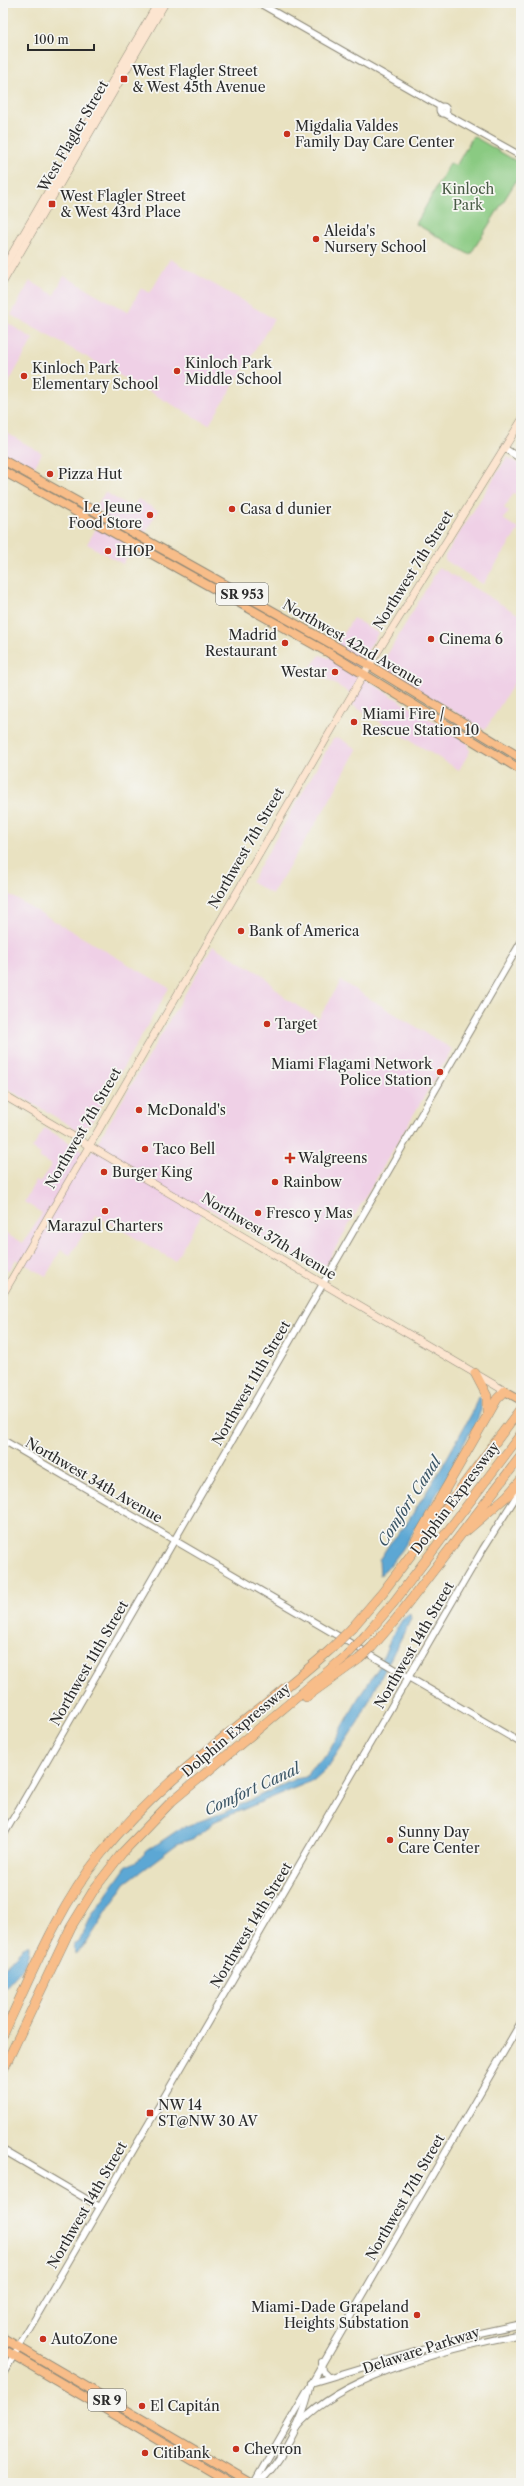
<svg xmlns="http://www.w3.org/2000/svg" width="524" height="2486" viewBox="0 0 524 2486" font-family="'Libre Caslon Text',serif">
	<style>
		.built { fill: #efd0e6 }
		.green { fill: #8aca82; stroke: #5a7a56 }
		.water { fill: #5ca7d4; stroke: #446980 }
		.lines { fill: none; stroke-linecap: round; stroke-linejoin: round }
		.tertiary-casing { stroke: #8a8676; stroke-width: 8 }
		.secondary-casing { stroke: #8a8676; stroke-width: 8 }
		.primary-casing { stroke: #8a8676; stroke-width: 10 }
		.trunk-casing { stroke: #8a8676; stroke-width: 10 }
		.motorway-casing { stroke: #8a8676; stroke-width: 10 }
		.tertiary { stroke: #fff; stroke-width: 6 }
		.secondary { stroke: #fce5d0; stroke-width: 7 }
		.primary { stroke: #f8bd89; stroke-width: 8 }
		.trunk { stroke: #f8bd89; stroke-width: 8 }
		.motorway { stroke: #f8bd89; stroke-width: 9 }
		.motorway-bridge-casing { stroke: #8a8676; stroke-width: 10; stroke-linecap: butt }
		.motorway-bridge { stroke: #f8bd89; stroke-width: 9 }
		.poi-dot { fill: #c8321e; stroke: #f6f6f2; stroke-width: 1.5 }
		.labels { text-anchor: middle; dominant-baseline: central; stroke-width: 3.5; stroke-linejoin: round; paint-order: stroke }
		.shield { fill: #f6f6f2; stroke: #686867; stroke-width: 1 }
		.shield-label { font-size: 13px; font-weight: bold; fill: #2b2b2b }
		.poi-label { font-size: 14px; fill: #2b2b2b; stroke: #f6f6f2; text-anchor: start }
		.street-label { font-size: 14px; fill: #2b2b2b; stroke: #f6f6f2 }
		.park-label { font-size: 14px; fill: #485b45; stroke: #f6f6f2 }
		.water-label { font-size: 15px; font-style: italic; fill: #3c5666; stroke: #f6f6f2 }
	</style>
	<rect width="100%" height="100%" fill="#f6f6f2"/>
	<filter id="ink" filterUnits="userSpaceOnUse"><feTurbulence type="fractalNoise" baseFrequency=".025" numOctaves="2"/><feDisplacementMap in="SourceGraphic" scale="8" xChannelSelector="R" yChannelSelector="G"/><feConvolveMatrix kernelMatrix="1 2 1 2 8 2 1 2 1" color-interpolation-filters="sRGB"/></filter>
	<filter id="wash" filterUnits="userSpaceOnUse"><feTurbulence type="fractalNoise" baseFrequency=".012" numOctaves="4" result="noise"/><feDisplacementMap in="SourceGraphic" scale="16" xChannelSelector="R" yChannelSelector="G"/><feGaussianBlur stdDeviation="0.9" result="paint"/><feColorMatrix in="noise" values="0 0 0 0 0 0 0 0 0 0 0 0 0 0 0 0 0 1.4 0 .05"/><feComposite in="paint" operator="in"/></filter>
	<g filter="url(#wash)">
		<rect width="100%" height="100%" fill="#e9e2c1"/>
		<g class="built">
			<polygon points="170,259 274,319 209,425 11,315 30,281 54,295 64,276 128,312 141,288 150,293"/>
			<polygon points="3,320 33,339 3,393"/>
			<polygon points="3,431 42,453 32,472 3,455"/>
			<polygon points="507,457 521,465 521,498 514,493 504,508 509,512 503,519 519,529 483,584 445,560 445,556"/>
			<polygon points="105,492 132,508 138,499 158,511 144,535 139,533 123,564 87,544 105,513 95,508"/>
			<polygon points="439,567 521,616 521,672 485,730 380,667"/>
			<polygon points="353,618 378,633 355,673 468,743 470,751 459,770 352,705 357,697 309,669 320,655 329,658"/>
			<polygon points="339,738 357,749 328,803 272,894 251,882 333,739"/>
			<polygon points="3,891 169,988 90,1125 76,1129 3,1086"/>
			<polygon points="213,946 263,975 286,999 319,1018 341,981 452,1049 321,1273 206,1207 175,1261 96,1215 70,1255 61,1250 46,1276 16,1259 9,1271 3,1268 3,1238 6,1234 23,1243 42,1213 24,1202 36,1180 40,1182 51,1165 39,1157 41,1154 32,1149 45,1128 90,1155"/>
		</g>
		<polygon class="green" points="473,136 521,164 521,173 470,255 416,224 450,163 456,166"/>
		<g class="water">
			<polygon points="478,1397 481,1398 481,1410 477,1420 454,1461 454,1466 402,1550 386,1570 380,1575 379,1560 390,1543 405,1526 442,1467 472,1413"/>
			<polygon points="410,1614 411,1619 358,1722 328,1767 314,1780 213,1822 205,1831 192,1839 177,1844 125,1883 86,1944 75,1954 74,1945 79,1942 92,1915 126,1867 138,1860 147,1851 181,1828 225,1812 295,1779 306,1777 312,1767 327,1755 361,1694 379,1667 392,1636 402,1620"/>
			<path d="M29 1945C30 1965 15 1976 3 1990V1969L22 1949Z"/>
		</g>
	</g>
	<g filter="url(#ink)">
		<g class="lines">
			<defs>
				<g id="tertiary">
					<polyline points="259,3 441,107"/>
					<circle cx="443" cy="110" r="3.5"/>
					<polyline points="444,113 521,156"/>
					<polyline points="504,448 521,459"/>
					<polyline points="3,1440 521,1743"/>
					<polyline points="3,1836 521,942"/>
					<polyline points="3,2150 100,2207"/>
					<polyline points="322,2362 323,2371 329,2377"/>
					<polyline points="3,2374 483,1549 521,1489"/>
					<polyline points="311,2383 475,2334 521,2324"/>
					<path d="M295 2429C339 2375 455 2347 521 2334"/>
					<polyline points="254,2483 521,2022"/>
					<path d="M258 2483C280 2465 306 2415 310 2387"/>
					<polyline points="520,2483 521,2483"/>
				</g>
				<g id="secondary">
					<polyline points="3,269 158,3"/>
					<polyline points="3,282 165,3"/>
					<polyline points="3,1095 505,1391"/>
					<polyline points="3,1294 364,674 521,421"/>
				</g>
				<g id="primary">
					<polyline points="3,460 369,665 521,758"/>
					<polyline points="3,471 329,653 521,770"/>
					<polyline points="505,1391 521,1400"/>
				</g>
				<g id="trunk">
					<polyline points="3,2338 251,2483"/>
					<polyline points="3,2349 231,2483"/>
				</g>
				<g id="motorway">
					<polyline points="475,1373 487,1396 487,1413"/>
					<polyline points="465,1532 507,1496 521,1480"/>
					<polyline points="415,1542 497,1399 505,1391"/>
					<polyline points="352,1628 383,1592 521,1408"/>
					<polyline points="365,1636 394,1602 521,1434"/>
					<polyline points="372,1647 397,1618 521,1456"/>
					<polyline points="306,1697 359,1659"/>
					<path d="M3 2035C32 1973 58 1908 101 1854 165 1774 255 1717 331 1649"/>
					<polyline points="3,2070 71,1927 95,1888 122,1853 172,1801 345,1657"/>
				</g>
			</defs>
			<use href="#tertiary" class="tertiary-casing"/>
			<use href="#secondary" class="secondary-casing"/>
			<use href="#primary" class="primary-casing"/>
			<use href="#trunk" class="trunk-casing"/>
			<use href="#motorway" class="motorway-casing"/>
			<use href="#tertiary" class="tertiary"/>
			<use href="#secondary" class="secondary"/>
			<use href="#primary" class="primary"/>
			<use href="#trunk" class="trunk"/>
			<use href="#motorway" class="motorway"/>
			<defs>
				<g id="motorway-bridge">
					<polyline points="331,1649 352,1628"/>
					<polyline points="345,1657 365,1636"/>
					<polyline points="359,1659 372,1647"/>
				</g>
			</defs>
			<use href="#motorway-bridge" class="motorway-bridge-casing"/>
			<use href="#motorway-bridge" class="motorway-bridge"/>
		</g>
	</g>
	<g class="poi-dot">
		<rect x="120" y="75" width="8" height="8" rx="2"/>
		<circle cx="287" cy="134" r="4"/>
		<rect x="48" y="200" width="8" height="8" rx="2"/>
		<circle cx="316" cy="239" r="4"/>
		<circle cx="177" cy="371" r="4"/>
		<circle cx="24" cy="376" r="4"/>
		<circle cx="50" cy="474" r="4"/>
		<circle cx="232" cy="509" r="4"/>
		<circle cx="150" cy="515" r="4"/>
		<circle cx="108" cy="551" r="4"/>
		<circle cx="431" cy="639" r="4"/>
		<circle cx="285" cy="643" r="4"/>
		<circle cx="335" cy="672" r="4"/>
		<circle cx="354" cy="722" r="4"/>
		<circle cx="241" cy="931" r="4"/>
		<circle cx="267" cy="1024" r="4"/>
		<circle cx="440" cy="1072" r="4"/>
		<circle cx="139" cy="1110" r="4"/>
		<circle cx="145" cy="1149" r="4"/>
		<path d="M288 1152h4v4h4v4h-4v4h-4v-4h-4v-4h4z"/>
		<circle cx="104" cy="1172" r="4"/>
		<circle cx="275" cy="1182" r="4"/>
		<circle cx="105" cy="1211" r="4"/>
		<circle cx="258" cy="1213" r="4"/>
		<circle cx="390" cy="1840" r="4"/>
		<rect x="146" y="2109" width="8" height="8" rx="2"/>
		<circle cx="417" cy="2315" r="4"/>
		<circle cx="43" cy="2339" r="4"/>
		<circle cx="142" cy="2406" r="4"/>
		<circle cx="236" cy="2449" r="4"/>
		<circle cx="145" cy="2453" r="4"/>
	</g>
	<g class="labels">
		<g class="shield">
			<rect x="216" y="583" width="52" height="22" rx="3"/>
			<rect x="88" y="2389" width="38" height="22" rx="3"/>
		</g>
		<g class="shield-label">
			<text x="242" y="594">SR 953</text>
			<text x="107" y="2400">SR 9</text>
		</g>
		<g class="poi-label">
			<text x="132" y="71">West Flagler Street<tspan x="132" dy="16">&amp; West 45th Avenue</tspan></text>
			<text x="295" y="126">Migdalia Valdes<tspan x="295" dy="16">Family Day Care Center</tspan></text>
			<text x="60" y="196">West Flagler Street<tspan x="60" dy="16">&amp; West 43rd Place</tspan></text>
			<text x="324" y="231">Aleida's<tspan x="324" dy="16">Nursery School</tspan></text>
			<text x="185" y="363">Kinloch Park<tspan x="185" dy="16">Middle School</tspan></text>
			<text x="32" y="368">Kinloch Park<tspan x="32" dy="16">Elementary School</tspan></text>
			<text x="58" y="474">Pizza Hut</text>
			<text x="142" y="507" text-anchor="end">Le Jeune<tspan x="142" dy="16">Food Store</tspan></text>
			<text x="240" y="509">Casa d dunier</text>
			<text x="116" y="551">IHOP</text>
			<text x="277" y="635" text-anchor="end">Madrid<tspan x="277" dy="16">Restaurant</tspan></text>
			<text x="439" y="639">Cinema 6</text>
			<text x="327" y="672" text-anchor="end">Westar</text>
			<text x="362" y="714">Miami Fire /<tspan x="362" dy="16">Rescue Station 10</tspan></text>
			<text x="249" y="931">Bank of America</text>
			<text x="275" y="1024">Target</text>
			<text x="432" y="1064" text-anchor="end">Miami Flagami Network<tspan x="432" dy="16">Police Station</tspan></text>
			<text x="147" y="1110">McDonald's</text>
			<text x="153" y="1149">Taco Bell</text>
			<text x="298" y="1158">Walgreens</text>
			<text x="112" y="1172">Burger King</text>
			<text x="283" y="1182">Rainbow</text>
			<text x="266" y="1213">Fresco y Mas</text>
			<text x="105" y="1226" text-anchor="middle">Marazul Charters</text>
			<text x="398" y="1832">Sunny Day<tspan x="398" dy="16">Care Center</tspan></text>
			<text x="158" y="2105">NW 14<tspan x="158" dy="16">ST@NW 30 AV</tspan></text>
			<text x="409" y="2307" text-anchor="end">Miami-Dade Grapeland<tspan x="409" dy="16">Heights Substation</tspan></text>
			<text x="51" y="2339">AutoZone</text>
			<text x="150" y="2406">El Capitán</text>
			<text x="244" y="2449">Chevron</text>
			<text x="153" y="2453">Citibank</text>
		</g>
		<g class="street-label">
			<text transform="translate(73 136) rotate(-60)">West Flagler Street</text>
			<text transform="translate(413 570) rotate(-58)">Northwest 7th Street</text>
			<text transform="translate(353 643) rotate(30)">Northwest 42nd Avenue</text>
			<text transform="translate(246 848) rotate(-60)">Northwest 7th Street</text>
			<text transform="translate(83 1128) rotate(-60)">Northwest 7th Street</text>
			<text transform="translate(269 1236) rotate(31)">Northwest 37th Avenue</text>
			<text transform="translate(251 1383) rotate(-60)">Northwest 11th Street</text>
			<text transform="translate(94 1480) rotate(30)">Northwest 34th Avenue</text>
			<text transform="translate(455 1498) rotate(-53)">Dolphin Expressway</text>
			<text transform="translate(414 1645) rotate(-60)">Northwest 14th Street</text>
			<text transform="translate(89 1663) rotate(-60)">Northwest 11th Street</text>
			<text transform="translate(236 1730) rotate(-40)">Dolphin Expressway</text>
			<text transform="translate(251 1925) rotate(-59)">Northwest 14th Street</text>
			<text transform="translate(405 2197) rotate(-60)">Northwest 17th Street</text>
			<text transform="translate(87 2205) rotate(-60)">Northwest 14th Street</text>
			<text transform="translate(421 2350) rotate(-18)">Delaware Parkway</text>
		</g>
		<g class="park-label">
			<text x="468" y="189">Kinloch<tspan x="468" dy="16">Park</tspan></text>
		</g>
		<g class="water-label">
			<text transform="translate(409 1501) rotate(-57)">Comfort Canal</text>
			<text transform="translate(252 1789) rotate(-25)">Comfort Canal</text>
		</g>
	</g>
	<rect width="524" height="2486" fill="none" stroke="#f6f6f2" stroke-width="16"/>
	<path d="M28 44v6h66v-6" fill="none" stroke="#2b2b2b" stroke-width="2"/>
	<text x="34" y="44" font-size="12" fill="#2b2b2b" stroke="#f6f6f2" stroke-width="3" paint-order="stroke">100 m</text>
</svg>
